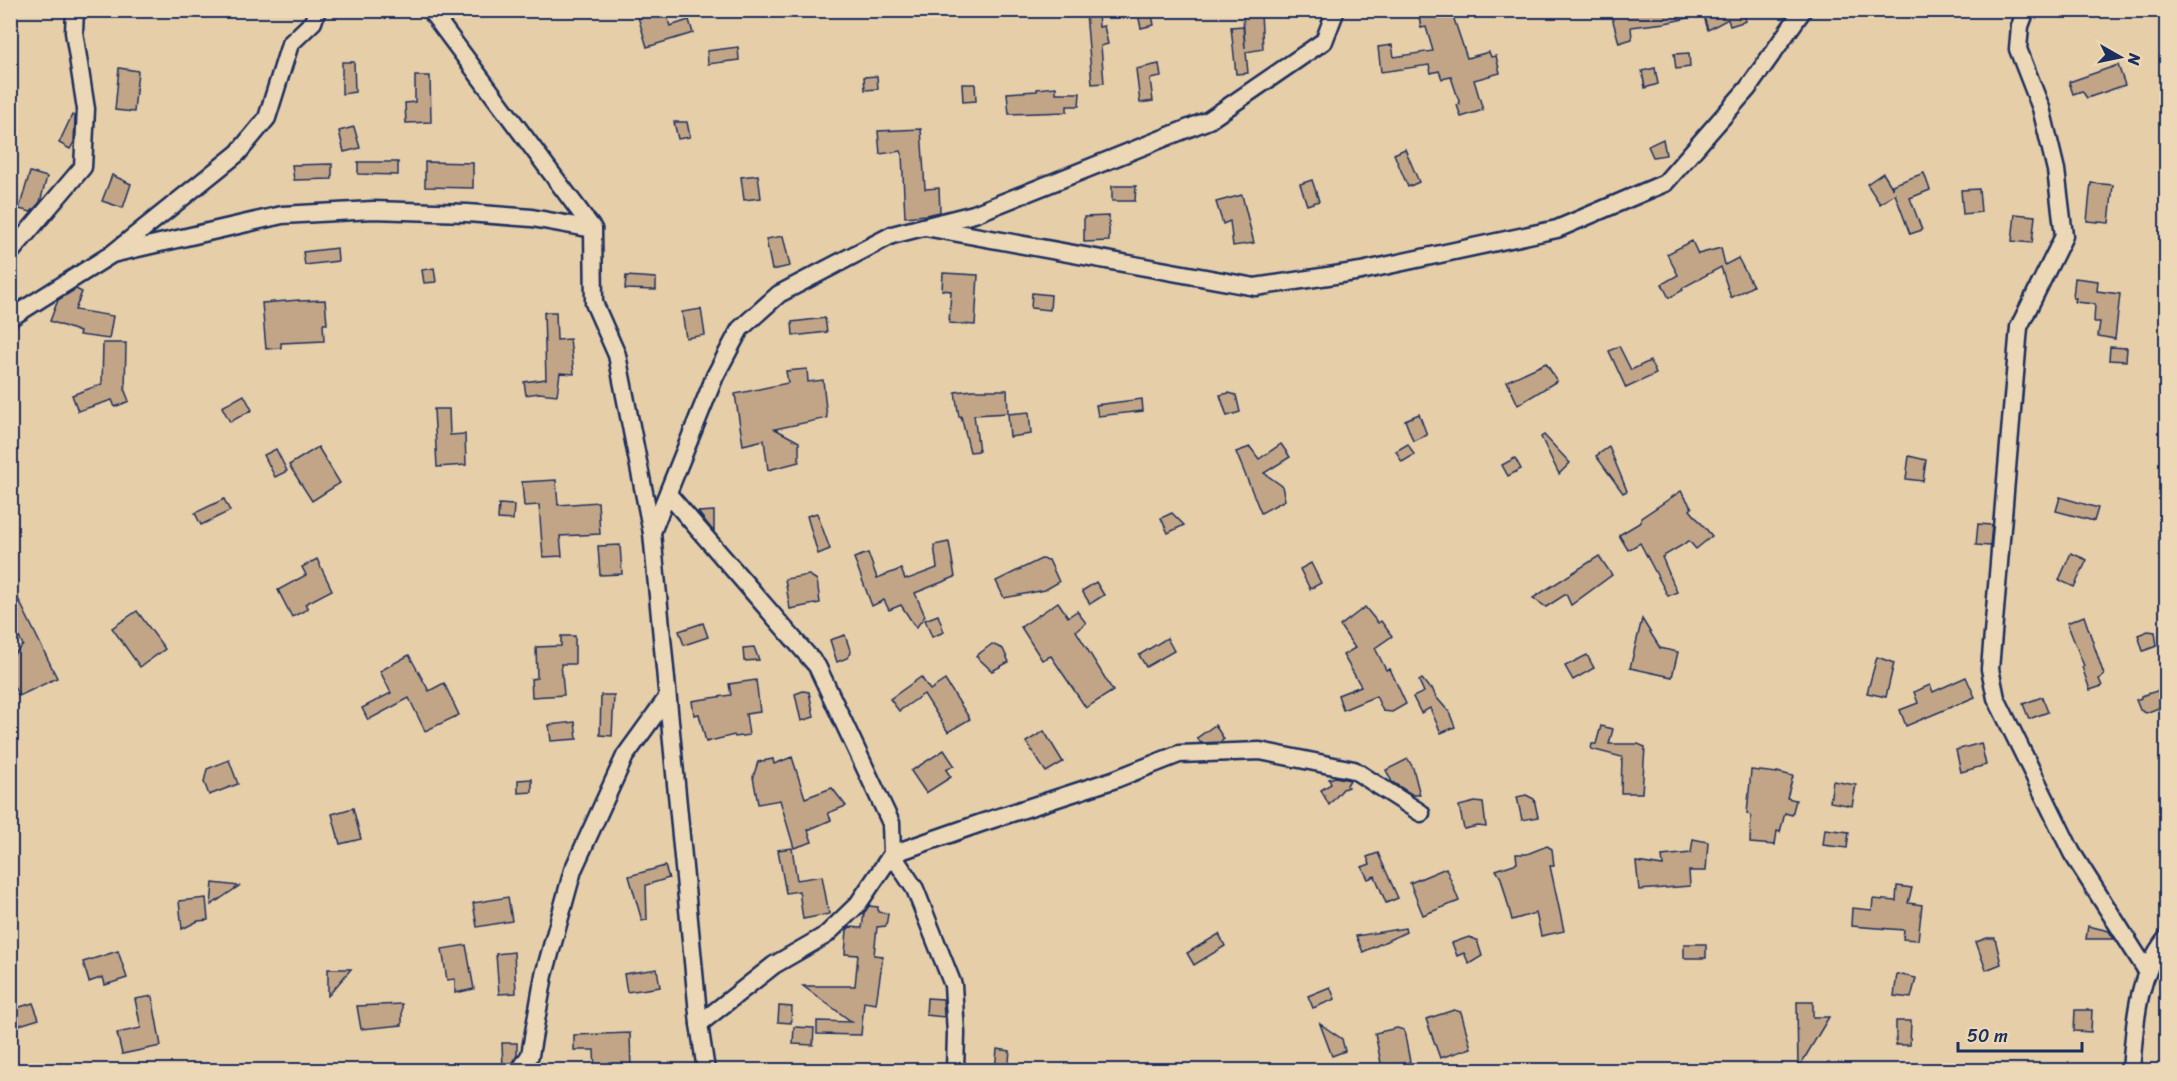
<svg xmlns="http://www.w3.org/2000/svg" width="2177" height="1081" viewBox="0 0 2177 1081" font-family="Sriracha,sans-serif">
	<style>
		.building { fill: #c2a586; stroke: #1b2f5e; stroke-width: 1.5 }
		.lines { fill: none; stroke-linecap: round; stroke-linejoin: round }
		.minor-casing { stroke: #1b2f5e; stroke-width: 21 }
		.minor { stroke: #ecd8b6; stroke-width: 16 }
	</style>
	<rect width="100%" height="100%" fill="#e6cea9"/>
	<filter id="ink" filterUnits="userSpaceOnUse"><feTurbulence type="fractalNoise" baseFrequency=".0167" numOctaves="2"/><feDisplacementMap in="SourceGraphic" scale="12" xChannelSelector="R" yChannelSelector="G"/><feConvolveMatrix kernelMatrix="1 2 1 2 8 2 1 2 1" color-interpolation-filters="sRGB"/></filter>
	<g filter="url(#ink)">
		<g class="building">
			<polygon points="636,10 665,10 670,26 689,20 693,33 647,47"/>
			<polygon points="1137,10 1151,10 1154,25 1141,28"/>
			<polygon points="1418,10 1451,10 1467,58 1489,52 1491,57 1496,56 1500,73 1474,80 1483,110 1461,117 1457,105 1460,104 1451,77 1442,79 1439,71 1431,73 1429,65 1381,72 1378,47 1392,45 1394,57 1433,51 1426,27 1421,28"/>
			<polygon points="1610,10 1697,10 1698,16 1665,23 1631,27 1632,39 1619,43"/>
			<polygon points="1714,10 1743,10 1746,21 1730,26 1728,19 1708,30 1703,13"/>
			<polygon points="1098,12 1099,27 1104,26 1108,44 1101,46 1104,83 1092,84 1086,13"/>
			<polygon points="1261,14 1263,49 1246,52 1248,73 1236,74 1231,27 1243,26 1245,48 1243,15"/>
			<polygon points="738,47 739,60 708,64 707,51"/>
			<polygon points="1689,53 1690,67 1676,69 1674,54"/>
			<polygon points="342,62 354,62 355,92 342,94"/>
			<polygon points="1159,64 1161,77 1150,79 1153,101 1140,103 1136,69"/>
			<polygon points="2118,65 2125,85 2087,98 2082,91 2073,94 2069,82"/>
			<polygon points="119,68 138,71 134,112 115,110"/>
			<polygon points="1655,68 1658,84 1645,88 1642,71"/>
			<polygon points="415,76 430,76 431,122 406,123 405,103 415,102"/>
			<polygon points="877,76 878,89 865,90 864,77"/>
			<polygon points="962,84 975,84 976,101 963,102"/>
			<polygon points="1056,87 1056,93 1080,93 1079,106 1067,106 1067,112 1009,114 1007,93 1037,91 1037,89"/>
			<polygon points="72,115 75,117 74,142 70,149 59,143"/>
			<polygon points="674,122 687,122 690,137 678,139"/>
			<polygon points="354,127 360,148 344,152 339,131"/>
			<polygon points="921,129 925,189 939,188 940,212 926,215 905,217 902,154 901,151 880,154 878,131"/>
			<polygon points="1663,139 1666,155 1653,157 1648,146"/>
			<polygon points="1405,149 1419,182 1408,187 1394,154"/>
			<polygon points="358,162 398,162 398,175 358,174"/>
			<polygon points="425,162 473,163 473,188 425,187"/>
			<polygon points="332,164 332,179 294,180 292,165"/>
			<polygon points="30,172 47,177 40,202 31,212 19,209"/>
			<polygon points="1883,173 1893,189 1892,185 1924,173 1930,190 1910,198 1922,230 1910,234 1895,194 1880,204 1867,184"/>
			<polygon points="112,175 131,184 123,208 102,201"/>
			<polygon points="758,175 761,198 744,200 741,177"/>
			<polygon points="1312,180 1319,201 1307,205 1300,184"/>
			<polygon points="2091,183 2113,185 2109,223 2087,221"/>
			<polygon points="1112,186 1136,186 1135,201 1112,201"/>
			<polygon points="1979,189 1981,212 1963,214 1961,190"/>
			<polygon points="1242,195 1254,243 1233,246 1230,221 1223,224 1216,202"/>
			<polygon points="2015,214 2035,216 2032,243 2012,241"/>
			<polygon points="1109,216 1109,241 1084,242 1084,217"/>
			<polygon points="783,236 790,266 772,270 766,239"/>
			<polygon points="1692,241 1698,254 1721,248 1725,265 1738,258 1753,286 1731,298 1721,267 1682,288 1683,290 1669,298 1662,284 1678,275 1667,254"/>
			<polygon points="337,248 338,261 305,265 303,252"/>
			<polygon points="434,268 436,282 424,283 422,270"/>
			<polygon points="943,273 978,275 975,325 949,323 951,291 942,290"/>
			<polygon points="626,276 656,278 656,290 625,289"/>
			<polygon points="2075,278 2098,281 2097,291 2120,294 2115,339 2098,336 2100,322 2094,322 2095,304 2075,302 2076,298 2073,298"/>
			<polygon points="76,289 82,292 75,310 113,316 109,339 79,335 80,332 50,321 58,300"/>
			<polygon points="1032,293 1051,295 1050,310 1031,308"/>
			<polygon points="299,300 299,301 325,300 327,324 323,324 324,341 281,343 281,348 266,349 262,303"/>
			<polygon points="701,309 705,335 686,338 682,312"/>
			<polygon points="544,312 556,312 557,340 570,339 574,374 560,373 557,395 539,393 526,395 524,382 546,379"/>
			<polygon points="825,318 827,332 793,336 792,322"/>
			<polygon points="103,343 126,343 125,391 129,401 115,407 112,400 78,411 72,395 102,384"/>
			<polygon points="1619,346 1631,370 1650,361 1656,374 1626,388 1609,351"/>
			<polygon points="2110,347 2127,348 2126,361 2109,360"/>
			<polygon points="1546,363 1557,381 1518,405 1507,381"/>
			<polygon points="807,369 808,382 823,380 827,418 775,429 799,442 799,462 768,470 764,440 743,445 735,394 788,383 786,371"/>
			<polygon points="973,390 1007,390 1008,413 974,415 979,451 970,452 961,416 959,417 955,392"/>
			<polygon points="1229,393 1236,395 1240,412 1227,416 1220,395"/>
			<polygon points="244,395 252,410 230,422 222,407"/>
			<polygon points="1142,399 1143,411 1098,416 1096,405"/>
			<polygon points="434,409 449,409 450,435 465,434 466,465 437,467"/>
			<polygon points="1029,412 1031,434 1010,437 1008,414"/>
			<polygon points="1419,414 1427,435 1413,441 1405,420"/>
			<polygon points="1544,435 1570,463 1559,474 1541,437"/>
			<polygon points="1281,444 1290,457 1264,473 1282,486 1285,500 1261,513 1236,452 1250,447 1259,459"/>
			<polygon points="1408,444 1414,455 1402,462 1396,451"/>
			<polygon points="318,447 340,483 312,501 289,465"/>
			<polygon points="1609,447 1627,491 1623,493 1596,456"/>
			<polygon points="276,449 287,471 275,477 264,455"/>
			<polygon points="1909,456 1926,460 1923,481 1906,479"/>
			<polygon points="1515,458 1521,469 1508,476 1502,465"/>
			<polygon points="556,480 558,505 598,502 600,534 560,536 562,556 543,557 539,505 524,506 522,482"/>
			<polygon points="1681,491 1692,508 1690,510 1712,536 1696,549 1689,541 1662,557 1677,592 1668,596 1640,543 1628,550 1619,535 1641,522 1641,518"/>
			<polygon points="2060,497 2098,508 2094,521 2056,511"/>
			<polygon points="224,499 230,511 201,525 195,513"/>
			<polygon points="499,504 514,505 513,520 498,519"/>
			<polygon points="714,511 714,532 698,512"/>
			<polygon points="817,513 830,549 818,554 807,516"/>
			<polygon points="1172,513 1184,525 1168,533 1161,518"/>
			<polygon points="1978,524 1992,525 1990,546 1976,545"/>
			<polygon points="949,542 955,577 915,593 925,616 916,628 901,605 889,610 884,600 872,606 854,558 868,553 877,578 901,569 905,579 907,578 908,579 937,568 934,545"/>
			<polygon points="620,545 622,574 600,575 598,546"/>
			<polygon points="2071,553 2087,560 2074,587 2059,580"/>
			<polygon points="1599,556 1612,575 1571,605 1566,594 1546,607 1533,598"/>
			<polygon points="317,559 332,590 305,604 308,609 292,617 278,590 306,575 302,567"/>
			<polygon points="1041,559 1049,560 1059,582 1045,590 1004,598 996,581"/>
			<polygon points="1311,563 1321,583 1310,589 1300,569"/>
			<polygon points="809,575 817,580 820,603 790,609 785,579"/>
			<polygon points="10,582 57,678 19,696 10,679 10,658 23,645 10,620"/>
			<polygon points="1096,582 1104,595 1090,604 1082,591"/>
			<polygon points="1058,602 1068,617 1077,611 1086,623 1076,631 1113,691 1086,708 1051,656 1042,660 1021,627"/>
			<polygon points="1365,607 1378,623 1381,621 1392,636 1375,648 1386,670 1390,669 1406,704 1392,712 1383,711 1376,696 1343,710 1338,695 1361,686 1343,655 1355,648 1340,626"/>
			<polygon points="137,611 165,649 140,667 112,628"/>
			<polygon points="938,615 944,632 932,637 925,620"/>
			<polygon points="2084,616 2104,675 2099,679 2102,686 2090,690 2082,667 2084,666 2067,623"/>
			<polygon points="1642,619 1660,648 1678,652 1672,677 1630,668"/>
			<polygon points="703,623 708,637 684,645 679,631"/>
			<polygon points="2148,631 2155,632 2157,646 2143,651 2138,635"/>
			<polygon points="845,635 851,653 847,658 837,662 830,640"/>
			<polygon points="561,636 575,636 575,664 561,664 564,695 532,697 531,679 537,678 536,647 561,646"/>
			<polygon points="1167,638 1174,651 1146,667 1139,655"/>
			<polygon points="992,644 1003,649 1009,662 992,671 976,656"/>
			<polygon points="754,647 759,660 744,661 743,648"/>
			<polygon points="409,655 429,691 444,683 459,715 425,731 409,698 368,720 362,708 391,693 380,671"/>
			<polygon points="1587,655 1594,668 1573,680 1565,666"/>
			<polygon points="1877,657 1894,663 1886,697 1867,693"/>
			<polygon points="921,677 930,690 945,680 970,719 948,732 924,694 899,711 890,699"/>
			<polygon points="1966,677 1975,697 1906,726 1900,710 1918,703 1914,692 1930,685 1933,692"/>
			<polygon points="1422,679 1430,689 1432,688 1436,697 1449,712 1455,727 1441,733 1430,708 1421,713 1413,697 1424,692 1419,681"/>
			<polygon points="756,680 760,712 746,714 749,735 735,737 734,735 706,742 699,714 694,715 692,701 731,695 729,684"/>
			<polygon points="2166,688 2166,705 2146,713 2140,710 2136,700 2141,698 2141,696"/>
			<polygon points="803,691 809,692 814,717 801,721 795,694"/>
			<polygon points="601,695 614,695 612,736 600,735"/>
			<polygon points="2042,697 2048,712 2029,719 2023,704"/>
			<polygon points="575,722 577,739 551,741 549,725"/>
			<polygon points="1215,725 1224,739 1220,742 1201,743 1197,738"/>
			<polygon points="1601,726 1613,729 1609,744 1638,744 1645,747 1642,793 1621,793 1622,757 1591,749 1592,744 1596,744"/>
			<polygon points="1044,731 1063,762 1046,772 1026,742"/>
			<polygon points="1981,743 1986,765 1961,772 1956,750"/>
			<polygon points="944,750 954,765 946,770 951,777 926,793 911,771"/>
			<polygon points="792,757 805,798 832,788 846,806 828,813 831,820 808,830 812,842 794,848 780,800 758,804 753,777 758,762 773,759 774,764"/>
			<polygon points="1408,759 1413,768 1420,795 1413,795 1392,782 1386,770"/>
			<polygon points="229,760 238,784 209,795 204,782 207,769"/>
			<polygon points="1751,770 1777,773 1777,772 1793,776 1787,798 1796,800 1792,815 1785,813 1780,832 1777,831 1775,845 1750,843 1751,815 1747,814"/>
			<polygon points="1335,777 1350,780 1347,785 1348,787 1343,789 1329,805 1321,790 1331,784 1329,779"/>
			<polygon points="532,779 532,792 518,793 518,780"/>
			<polygon points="1833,781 1856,785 1852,806 1830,802"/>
			<polygon points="1526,795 1534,799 1538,817 1522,820 1517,797"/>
			<polygon points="1475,802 1483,803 1486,827 1478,826 1464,829 1459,806"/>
			<polygon points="353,808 361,839 340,844 332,814"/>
			<polygon points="1825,829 1849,832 1847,848 1823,845"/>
			<polygon points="1693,839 1708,842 1706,871 1689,871 1690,886 1639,890 1636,862 1663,866 1662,856 1691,853"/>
			<polygon points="1547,846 1552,849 1554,866 1550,866 1564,931 1541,936 1536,913 1512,920 1501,878 1496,870 1517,863 1516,854 1527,854"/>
			<polygon points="792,848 797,880 822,876 829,914 803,919 799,891 786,893 778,850"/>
			<polygon points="1378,853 1398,898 1386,903 1375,876 1368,879 1362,867 1370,864 1367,857"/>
			<polygon points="665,866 669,878 646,885 647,920 642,921 629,876"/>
			<polygon points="1446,868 1459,901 1423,915 1410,883"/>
			<polygon points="213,883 239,886 211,905"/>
			<polygon points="1897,886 1912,888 1908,903 1922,905 1918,940 1903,939 1904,930 1851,926 1852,908 1872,910 1873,899 1896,901"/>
			<polygon points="508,897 512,921 477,927 473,903"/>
			<polygon points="206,898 208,920 198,921 182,929 179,901"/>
			<polygon points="869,906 878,907 878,912 888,914 886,926 877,927 874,955 883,956 876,1004 864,1002 861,1035 817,1034 817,1021 852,1022 803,986 855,986 858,955 845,954 847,930 850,927 862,928 864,913"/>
			<polygon points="2088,926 2109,931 2114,939 2086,939"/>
			<polygon points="1405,928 1406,932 1363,952 1356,936"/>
			<polygon points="1219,934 1225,946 1194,965 1187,953"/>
			<polygon points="1469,937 1477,940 1482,956 1469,964 1464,953 1457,956 1452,943"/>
			<polygon points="1987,938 1995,938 2001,964 1986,970 1976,942"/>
			<rect x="1684" y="944" width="22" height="14"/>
			<polygon points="466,945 474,989 455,993 455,979 447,980 442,949"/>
			<polygon points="118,951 127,978 105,985 103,977 89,982 83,962"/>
			<polygon points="514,952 516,993 499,994 496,954"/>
			<polygon points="328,969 351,969 328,996"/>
			<polygon points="657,969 660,987 627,992 624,974"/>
			<polygon points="1897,974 1916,978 1911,998 1894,996"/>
			<polygon points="1330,987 1335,999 1313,1008 1308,996"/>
			<polygon points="152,996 161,1046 122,1054 117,1033 141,1028 135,999"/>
			<polygon points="927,998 943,999 944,1017 926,1015"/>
			<polygon points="1797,1002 1813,1002 1813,1017 1829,1017 1798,1069"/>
			<polygon points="33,1003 39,1019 10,1028 10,1010"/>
			<polygon points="402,1004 402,1025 361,1029 357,1006"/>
			<polygon points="779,1006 792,1007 791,1023 778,1022"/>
			<polygon points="1454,1010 1461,1012 1471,1048 1440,1058 1426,1019"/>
			<polygon points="2075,1010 2092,1010 2091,1032 2074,1031"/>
			<polygon points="1896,1021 1911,1021 1910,1045 1896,1045"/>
			<polygon points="1320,1024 1342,1039 1345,1051 1332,1056"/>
			<polygon points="794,1027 814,1028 813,1045 793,1044"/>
			<polygon points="1397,1028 1404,1030 1410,1062 1382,1068 1375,1033"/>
			<polygon points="630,1033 631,1071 595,1071 594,1050 574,1050 574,1035"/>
			<polygon points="502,1043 517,1043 517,1055 510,1068 503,1068"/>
			<polygon points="997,1049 1010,1051 1008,1071 995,1071"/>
		</g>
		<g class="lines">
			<defs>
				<g id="minor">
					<polyline points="430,10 593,229"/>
					<polyline points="2026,10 2020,26 2018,49 2041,108 2056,170 2064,236 2019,327 1990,669 1996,698 2072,853 2147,971"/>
					<polyline points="925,227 1255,287 1361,271 1557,229 1665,183 1748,88 1803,10"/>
					<polyline points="10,253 83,167 86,109 74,32 75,10"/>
					<polyline points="112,254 282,215 373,210 467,213 532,218 593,229 594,303 617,355 652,533 699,1024 706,1070"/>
					<polyline points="10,318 112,254 238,153 267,118 290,44 313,22 317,10"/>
					<polyline points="668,494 817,666 891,823 892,854 858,904 826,935 774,965 699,1024"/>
					<polyline points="652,532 715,376 740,329 779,294 892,235 974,214 1209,120 1324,41 1336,10"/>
					<polyline points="520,1070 530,1055 544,975 573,870 625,756 667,698"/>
					<polyline points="955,1070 956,1033 953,985 915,889 892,854 981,823 1113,780 1179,754 1260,751 1354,770 1421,813"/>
					<path d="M2131 1070C2135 1024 2136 977 2166 939"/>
				</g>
			</defs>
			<use href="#minor" class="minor-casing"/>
			<use href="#minor" class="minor"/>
		</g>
	</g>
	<rect width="2177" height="1081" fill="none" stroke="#ecd8b6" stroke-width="36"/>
	<rect x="18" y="18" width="2141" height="1045" fill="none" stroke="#1b2f5e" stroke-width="2" filter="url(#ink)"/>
	<g transform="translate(2120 57) rotate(99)" stroke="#ecd8b6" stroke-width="4.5" paint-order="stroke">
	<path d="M0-4.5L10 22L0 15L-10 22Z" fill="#1b2f5e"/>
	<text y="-9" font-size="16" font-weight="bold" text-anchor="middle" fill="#1b2f5e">N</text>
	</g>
	<path d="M1958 1042v9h124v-9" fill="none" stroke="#1b2f5e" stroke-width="3"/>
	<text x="1967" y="1042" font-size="18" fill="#1b2f5e" stroke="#ecd8b6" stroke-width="4.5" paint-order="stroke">50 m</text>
</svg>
